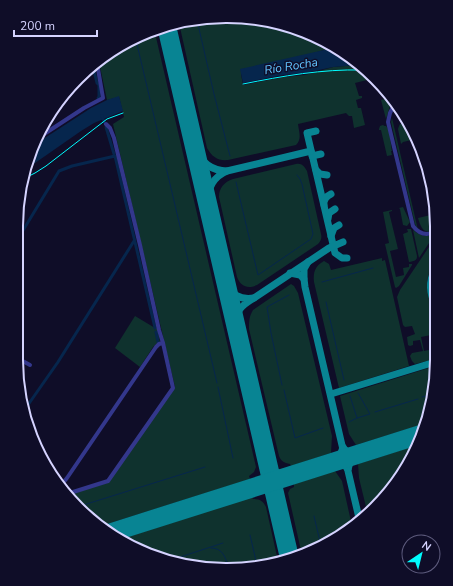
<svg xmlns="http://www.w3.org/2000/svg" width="453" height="586" viewBox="0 0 453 586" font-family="'Nunito Sans',sans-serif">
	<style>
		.green { fill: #0f322e; fill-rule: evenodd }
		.water { fill: #06264d }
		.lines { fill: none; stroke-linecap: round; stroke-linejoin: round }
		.stream { stroke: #06264d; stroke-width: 1 }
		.canal { stroke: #06264d; stroke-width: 3 }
		.taxiway { stroke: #088493; stroke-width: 7 }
		.runway { stroke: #088493; stroke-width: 19 }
		.minor { stroke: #33378c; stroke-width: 4 }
		.tram { stroke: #00fcfe; stroke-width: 1 }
		.labels { text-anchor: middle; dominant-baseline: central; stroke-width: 3; stroke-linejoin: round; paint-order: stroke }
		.water-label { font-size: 12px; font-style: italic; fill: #61c4ff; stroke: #0f0d28 }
		.rim { fill: none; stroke: #d5d3ff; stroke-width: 2 }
	</style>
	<rect width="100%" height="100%" fill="#0f0d28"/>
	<g class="green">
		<path d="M186 20H268L337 49 324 50 241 74 243 85 284 77 305 75 333 67 357 65 371 79 355 83 359 96H362V98L356 100 358 108H361L365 125 354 128 352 116H349L346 113 298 124C299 132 302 139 296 145L228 160C218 161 212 157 207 148L179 23Z"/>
		<polygon points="155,33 256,467 254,472 249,476 250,479 101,526 78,509 67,495 107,483 175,387 113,124 124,117 119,97 107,100 99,62 110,51"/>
		<polygon points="388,96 393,101 390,106 386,119 381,100 388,98"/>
		<polygon points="392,118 418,230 415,224 391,122"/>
		<path d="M400 124C410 124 412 132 416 139L403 142 401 144 398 129 399 126Z"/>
		<path d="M383 125C384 126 385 126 386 126 390 129 391 146 392 151H391L392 155 387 156 381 130H379V129L380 126Z"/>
		<path d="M296 164C302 163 304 166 307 171L321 234C322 238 321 241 318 244L257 285C248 289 241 287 237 277L219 197C219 188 224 182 233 179Z"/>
		<polygon points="403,207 410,222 407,226 403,225 400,209 399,208"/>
		<polygon points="392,210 392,211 389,212 398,249 390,251 396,277 404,275 403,268 409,267 409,264 412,264 412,265 399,286 396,288 395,287 385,244 389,243 383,212"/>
		<path d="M435 214V229C424 236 421 228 418 218Z"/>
		<path d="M407 229H411L417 256C417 261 414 261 409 262L403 234 408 232Z"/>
		<path d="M413 230C420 236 427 238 435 234L419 258Z"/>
		<path d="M435 238V253L433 254V257L434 260 427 280V284L428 292 431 303 435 313V359L415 364 412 361 410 356 412 353 423 351 420 340 413 341V345L410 346 408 345 407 337 415 334 412 326 405 327 403 325 397 297 400 290ZM431 335 434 349 424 351 421 337Z"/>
		<path d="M382 258V261L385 260 409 366 339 388 314 282C313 272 315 266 324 261L329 264 331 270Z"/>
		<path d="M291 284 294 286 298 293 332 436 331 453 291 466 290 464C284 463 281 461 279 456L249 329C249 321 249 317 253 310Z"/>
		<polygon points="135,316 155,328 157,328 160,342 156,344 153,347 140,367 115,348"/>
		<polygon points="435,366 435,387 427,423 356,445 349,434 340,396"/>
		<polygon points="417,445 402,476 367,511 359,478 358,464"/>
		<polygon points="335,471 342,481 352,526 343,535 302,555 288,493 290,489 294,487 294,484"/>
		<path d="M252 497 253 499C260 499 263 501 266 507L278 561 227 570 172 563 121 542 118 540Z"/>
	</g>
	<g class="water">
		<polygon points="337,49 344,52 357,65 333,67 305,73 283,75 243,83 240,69 324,50"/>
		<polygon points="119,96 123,111 94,123 81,131 25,170 27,159 34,145 91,108 107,100"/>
	</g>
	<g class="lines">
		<g class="stream">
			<polyline points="197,20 214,94 230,156"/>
			<polyline points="136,40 217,383"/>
			<polyline points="236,182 258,275 308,241 311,239 313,234 302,184 300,179 297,175"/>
			<polyline points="322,282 373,268"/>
			<polyline points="326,302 344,380"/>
			<polyline points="282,385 271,333 267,307 289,295"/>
			<polyline points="218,387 233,458"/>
			<polyline points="284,390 295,438 323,428"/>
			<polyline points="350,396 357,418"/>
			<polyline points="426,396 435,381"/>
			<polyline points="422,397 434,394"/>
			<polyline points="375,412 418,399"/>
			<polyline points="349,422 357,418 370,414 358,393"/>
			<polyline points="77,507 205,467"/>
			<polyline points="314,516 321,546"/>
			<polyline points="250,535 257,565"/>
			<path d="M211 548C224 548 226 559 229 570"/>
			<polyline points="168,561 223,543"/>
		</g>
		<g class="canal">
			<polyline points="93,67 97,83 99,85 99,97 98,98"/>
			<polyline points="102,116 104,122"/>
			<polyline points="106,127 114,154"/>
			<polyline points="16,242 59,171 72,166 115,156 155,328"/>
			<polyline points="156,332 158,342"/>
			<polyline points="23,412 58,362 134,241"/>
			<polyline points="59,484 62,487"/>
		</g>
		<g class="taxiway">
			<polyline points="316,131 307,133 335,253 342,258 347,258"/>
			<path d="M195 148C201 162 211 171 227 171 213 177 209 187 207 201"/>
			<polyline points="312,156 321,154"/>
			<polyline points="316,170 320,174 327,175"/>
			<polyline points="227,171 311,151"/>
			<path d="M324 205C323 199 327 196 331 194"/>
			<polyline points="328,219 329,213 335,209"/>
			<polyline points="331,236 334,228 339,225"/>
			<polyline points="290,273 300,275 304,279 304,269 308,262"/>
			<polyline points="304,279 305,287 359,518"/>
			<path d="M226 282C232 295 239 300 254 298 239 307 237 310 236 327"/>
			<polyline points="254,298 329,248 343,242"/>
			<path d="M435 306C430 292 428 283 435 269"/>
			<polyline points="331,394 435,362"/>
			<path d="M343 447 340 456 331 463C339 462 343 463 348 469"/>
			<polyline points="343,448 349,453 357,455 351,460 348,469"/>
			<path d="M267 462C276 476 284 476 299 473"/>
			<path d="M276 498C276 488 280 483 287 477"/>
		</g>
		<g class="runway">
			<polyline points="167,28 290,560"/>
			<polyline points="110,533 422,434"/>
		</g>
		<g class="minor">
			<path d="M395 103 390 113 388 122 413 226C419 234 426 236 435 232"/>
			<polyline points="38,138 84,108 103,98 97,63"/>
			<polyline points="16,363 19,359 30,365"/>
			<polyline points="50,472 70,492"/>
			<polyline points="62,484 67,478 156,347 159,344 163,343"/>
			<polyline points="66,493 73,492 108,481 173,388 163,343 159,330 140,245 114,138 110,128 106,124"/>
		</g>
		<g class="tram">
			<path d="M243 84C283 76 322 69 362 70"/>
			<polyline points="23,179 35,173 46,166 107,119 123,113"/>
		</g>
	</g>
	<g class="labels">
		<g class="water-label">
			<text transform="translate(291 66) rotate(-9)">Río Rocha</text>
		</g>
	</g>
	<path d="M0 0H453V586H0ZM226 23H227A203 203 0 0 1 430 226V360A203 203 0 0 1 227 563H226A203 203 0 0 1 23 360V226A203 203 0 0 1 226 23Z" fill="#0f0d28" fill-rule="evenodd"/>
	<path class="rim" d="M226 23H227A203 203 0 0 1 430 226V360A203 203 0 0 1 227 563H226A203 203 0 0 1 23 360V226A203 203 0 0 1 226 23Z"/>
	<g transform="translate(421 554) rotate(35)"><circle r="19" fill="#0f0d28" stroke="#5e5c7e"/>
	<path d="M0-3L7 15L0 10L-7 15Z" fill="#00fcfe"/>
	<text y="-6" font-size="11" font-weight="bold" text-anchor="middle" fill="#d5d3ff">N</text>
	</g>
	<path d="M14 30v6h83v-6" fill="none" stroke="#d5d3ff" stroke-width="2"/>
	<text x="20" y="30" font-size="12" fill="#d5d3ff" stroke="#0f0d28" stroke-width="3" paint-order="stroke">200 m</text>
</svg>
